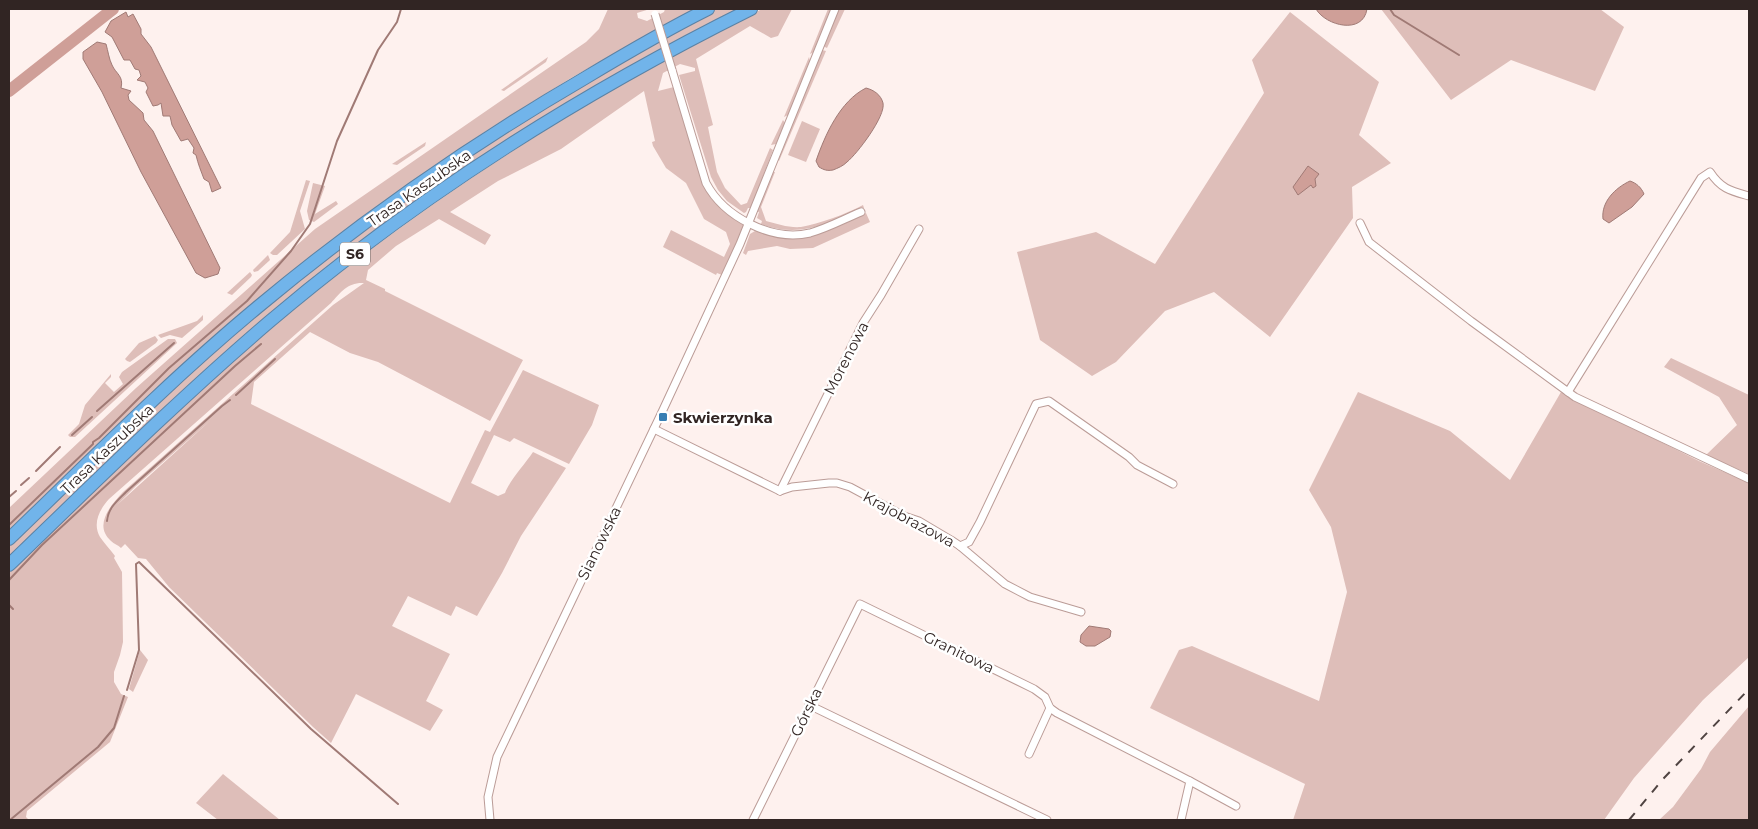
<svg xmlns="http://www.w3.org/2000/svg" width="1758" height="829" viewBox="0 0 1758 829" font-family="Montserrat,sans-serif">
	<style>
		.green { fill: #debeb9; fill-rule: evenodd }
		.water { fill: #cf9f98; stroke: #a07a75 }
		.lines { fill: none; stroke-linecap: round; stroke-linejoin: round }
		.stream { stroke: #a07a75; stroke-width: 2 }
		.river { stroke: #cf9f98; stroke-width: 12 }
		.minor-casing { stroke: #bb9c97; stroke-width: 9 }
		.motorway-casing { stroke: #5b82a4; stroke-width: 14 }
		.minor { stroke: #fff; stroke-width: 7 }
		.motorway { stroke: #71b4ea; stroke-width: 12 }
		.rail { stroke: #504442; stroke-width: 2; stroke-dasharray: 9 9; stroke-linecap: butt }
		.minor-bridge-casing { stroke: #bb9c97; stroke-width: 9; stroke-linecap: butt }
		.minor-bridge { stroke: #fff; stroke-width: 7 }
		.poi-dot { fill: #387eb3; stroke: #fff; stroke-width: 2 }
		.labels { text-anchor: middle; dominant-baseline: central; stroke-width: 5; stroke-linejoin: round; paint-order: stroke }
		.shield { fill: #fff; stroke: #6f6665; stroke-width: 1 }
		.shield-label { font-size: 14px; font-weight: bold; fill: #312523 }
		.street-label { font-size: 15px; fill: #312523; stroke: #fff }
		.poi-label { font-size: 15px; font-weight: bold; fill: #312523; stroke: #fff; text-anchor: start }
	</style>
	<rect width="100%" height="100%" fill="#fef1ee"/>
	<g class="green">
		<polygon points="608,9 650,9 637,13 638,18 647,21 664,12 665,9 694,9 571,78 486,131 403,188 133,411 9,530 9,508 136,388 315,229 586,42 599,29"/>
		<polygon points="716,9 740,9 375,234 9,559 9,544 172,388 290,287 450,167 662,37"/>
		<path d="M762 9H792L778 36 771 38 750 26 696 59 713 125 708 127 717 172 725 188 741 205 747 203 770 148 773 150 751 208H748L746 212 744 213 727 201 718 190 711 177 679 75 695 71V68L680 64 663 73 658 91 674 87 712 198 721 208 743 225V228L722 275 717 273 716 275 663 247 671 230 724 257 730 244 726 232 704 219 686 183 666 168 653 146 652 142 655 141 644 91 561 149 498 181 450 212 491 235 485 245 439 219 396 246 368 270 366 280 385 289V291L523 360 490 421 378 362 350 353 310 332 254 382 251 404 450 503 485 430 490 432 523 370 599 405 592 425 569 464 514 438 510 442 494 435 471 483 498 496 505 493C510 480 525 464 533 452L566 468 521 536 502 573 477 616 456 606 451 616 408 596 392 626 450 654 426 701 443 710 430 731 356 694 331 743 313 727 169 587 146 559 138 558 125 544 121 548C118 545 114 544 111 541 93 525 111 505 123 492L333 305 364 283C348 282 341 292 331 303L109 499C100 509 92 523 100 537 104 543 110 549 115 556L114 558 122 572 123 642 120 655 114 672V682L121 694 128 697 110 742 27 811 26 817 29 820 19 819 9 820V573C93 492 176 409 266 333 417 205 585 98 762 9ZM212 419 117 505 136 486Z"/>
		<polygon points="828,9 831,9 814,52 810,54"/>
		<polygon points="838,9 845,9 827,48 823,46"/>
		<polygon points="1381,9 1600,9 1624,27 1595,91 1511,60 1451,100"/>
		<polygon points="1290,12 1379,82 1359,135 1391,163 1352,187 1353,218 1270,337 1214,292 1165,311 1116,362 1092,376 1040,340 1017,252 1096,232 1155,264 1264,93 1252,60"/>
		<polygon points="822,50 826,51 779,161 778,160"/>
		<polygon points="548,57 546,62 504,91 501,90"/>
		<polygon points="809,57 810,61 788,115 784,117"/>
		<polygon points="783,120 785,123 776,144 771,145"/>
		<polygon points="802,121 820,129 806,162 788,155"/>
		<polygon points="426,142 425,146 397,165 392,164"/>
		<path d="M772 172H775L761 207 766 221C777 224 789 228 801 227 819 224 846 214 863 205L864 208C829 223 800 239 761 224L762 221 757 218 759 212 756 211Z"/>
		<polygon points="306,180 310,181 300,211 305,229 277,255 273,255 270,253 290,232"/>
		<polygon points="313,183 325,186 315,214 336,201 338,204 314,222 309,220 307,211"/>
		<polygon points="866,213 870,222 813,248 790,249 777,246 748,251 746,255 743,253 750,234 755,231 758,232 759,230 769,234 823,231"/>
		<polygon points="268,255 270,260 258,271 254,272 253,270"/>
		<polygon points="250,272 252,275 251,277 232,295 227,293"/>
		<polygon points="203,315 203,320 182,338 170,335 161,338 158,335 197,321"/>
		<polygon points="155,336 158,340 156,343 130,362 127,361 125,359 139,343"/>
		<polygon points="168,339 175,339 177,343 75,437 70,437 68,435 79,424 85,405 111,374 111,377 105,383 114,392 123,384 119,377 122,372"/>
		<polygon points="1671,358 1749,395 1749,474 1706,455 1737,425 1719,397 1664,367"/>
		<polygon points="1358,392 1450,431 1510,480 1561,392 1699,461 1749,483 1749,657 1703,700 1634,778 1604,820 1293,820 1305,784 1150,708 1179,650 1192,646 1319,701 1347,592 1331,527 1309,490"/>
		<polygon points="140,650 148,660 133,692 129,689"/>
		<polygon points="1749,706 1749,820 1659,820 1673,807 1701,769 1710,752"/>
		<polygon points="223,774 280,820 218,820 196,803"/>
	</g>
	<g class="water">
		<path d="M1316 9H1367C1363 35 1326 26 1316 9Z"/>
		<path d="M126 12 128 17 133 14 141 29V34L151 47 221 188 212 192 209 182 204 179C201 171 198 164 196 155L193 153 194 148 188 139 181 141 172 125 170 116H163L161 103 158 105 153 106 146 92 148 88 145 82 137 80 141 76 139 70 135 69 130 60H124L112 37 105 32 111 21Z"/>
		<path d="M97 42 106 44C108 51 109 59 112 65 116 74 124 76 121 88L131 91 128 95 129 100 143 113 144 120 153 131 220 268 218 274 205 278 196 273 141 172 102 92 83 59V52Z"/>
		<path d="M866 88C874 90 881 95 883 103 886 116 857 154 847 162 843 166 838 168 833 170 827 171 824 170 819 167L816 161C825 135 840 101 866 88Z"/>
		<polygon points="1308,166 1319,174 1315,179 1316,186 1313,188 1311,185 1298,195 1293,187"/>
		<path d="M1630 181C1636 183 1641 187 1644 194L1632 207 1609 223 1603 219C1601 202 1615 188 1630 181Z"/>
		<polygon points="1089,626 1109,629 1111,631 1110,637 1095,646 1086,646 1080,642 1081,635"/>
	</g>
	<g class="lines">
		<g class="stream">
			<polyline points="1390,9 1394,15 1459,55"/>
			<polyline points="236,395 275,359"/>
			<polyline points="97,411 174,343"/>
			<polyline points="72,435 92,417"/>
			<polyline points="36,471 60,447"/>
			<polyline points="21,485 29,478"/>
			<polyline points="9,497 16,491"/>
			<path d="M107 521C108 508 117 501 126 492L222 406 230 400"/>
			<polyline points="9,525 93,444 93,442 99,438 169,368 247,301 291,251 310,224 337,141 378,50 397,22 401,9"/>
			<polyline points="9,580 42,545 235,366 261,344"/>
			<polyline points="9,605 13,609"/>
			<polyline points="127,690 139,650 136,564 139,562 311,729 398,804"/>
			<polyline points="10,820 98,747 114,728 124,696"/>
		</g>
		<polyline class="river" points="9,91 113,9"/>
		<defs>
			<g id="minor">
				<path d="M672 70 706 183C724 217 772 242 810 233 828 228 844 219 861 212"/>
				<polyline points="1360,223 1369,242 1471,321 1575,397 1749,479"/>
				<path d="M1568 392 1701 178 1710 172C1721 189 1731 191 1749 196"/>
				<polyline points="654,429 780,491"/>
				<polyline points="780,491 792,487 829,483 837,483 850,487 904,516 919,521 951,540 960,546 1005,584 1030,597 1081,612"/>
				<polyline points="780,491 863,323 881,295 919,229"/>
				<polyline points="960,546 969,542 980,522 1036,404 1049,401 1129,457 1137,465 1173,484"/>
				<polyline points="809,705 1047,820"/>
				<polyline points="1029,754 1050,708"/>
				<polyline points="1190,781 1236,806"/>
				<polyline points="490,820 488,797 497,757 662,412 740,244 835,9"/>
				<polyline points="753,820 860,604 1034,689 1045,697 1050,708 1057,713 1190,781 1181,820"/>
			</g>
			<g id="motorway">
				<path d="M9 539C91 460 171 379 259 306 361 221 470 145 585 78 625 54 666 30 708 9"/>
				<path d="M9 565C94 483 179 399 269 322 415 198 580 94 751 9"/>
			</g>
		</defs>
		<use href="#minor" class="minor-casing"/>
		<use href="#motorway" class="motorway-casing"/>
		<use href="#minor" class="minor"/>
		<use href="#motorway" class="motorway"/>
		<polyline class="rail" points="1629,820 1663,779 1749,689"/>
		<defs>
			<polyline id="minor-bridge" points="655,14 672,70"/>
		</defs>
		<use href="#minor-bridge" class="minor-bridge-casing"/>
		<use href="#minor-bridge" class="minor-bridge"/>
	</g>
	<rect class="poi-dot" x="658" y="412" width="10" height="10" rx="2.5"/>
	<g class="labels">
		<rect class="shield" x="340" y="242.5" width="30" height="23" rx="4"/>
		<g class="shield-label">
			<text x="355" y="254">S6</text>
		</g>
		<g class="street-label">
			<text transform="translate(419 188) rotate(-35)">Trasa Kaszubska</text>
			<text transform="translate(846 358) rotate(-63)">Morenowa</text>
			<text transform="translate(107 449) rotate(-44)">Trasa Kaszubska</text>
			<text transform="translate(909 519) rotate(28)">Krajobrazowa</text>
			<text transform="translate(599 543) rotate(-64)">Sianowska</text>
			<text transform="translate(959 652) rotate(26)">Granitowa</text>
			<text transform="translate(806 712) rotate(-64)">Górska</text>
		</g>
		<g class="poi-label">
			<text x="673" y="417">Skwierzynka</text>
		</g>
	</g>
	<rect width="1758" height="829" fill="none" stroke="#312523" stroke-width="20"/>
</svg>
